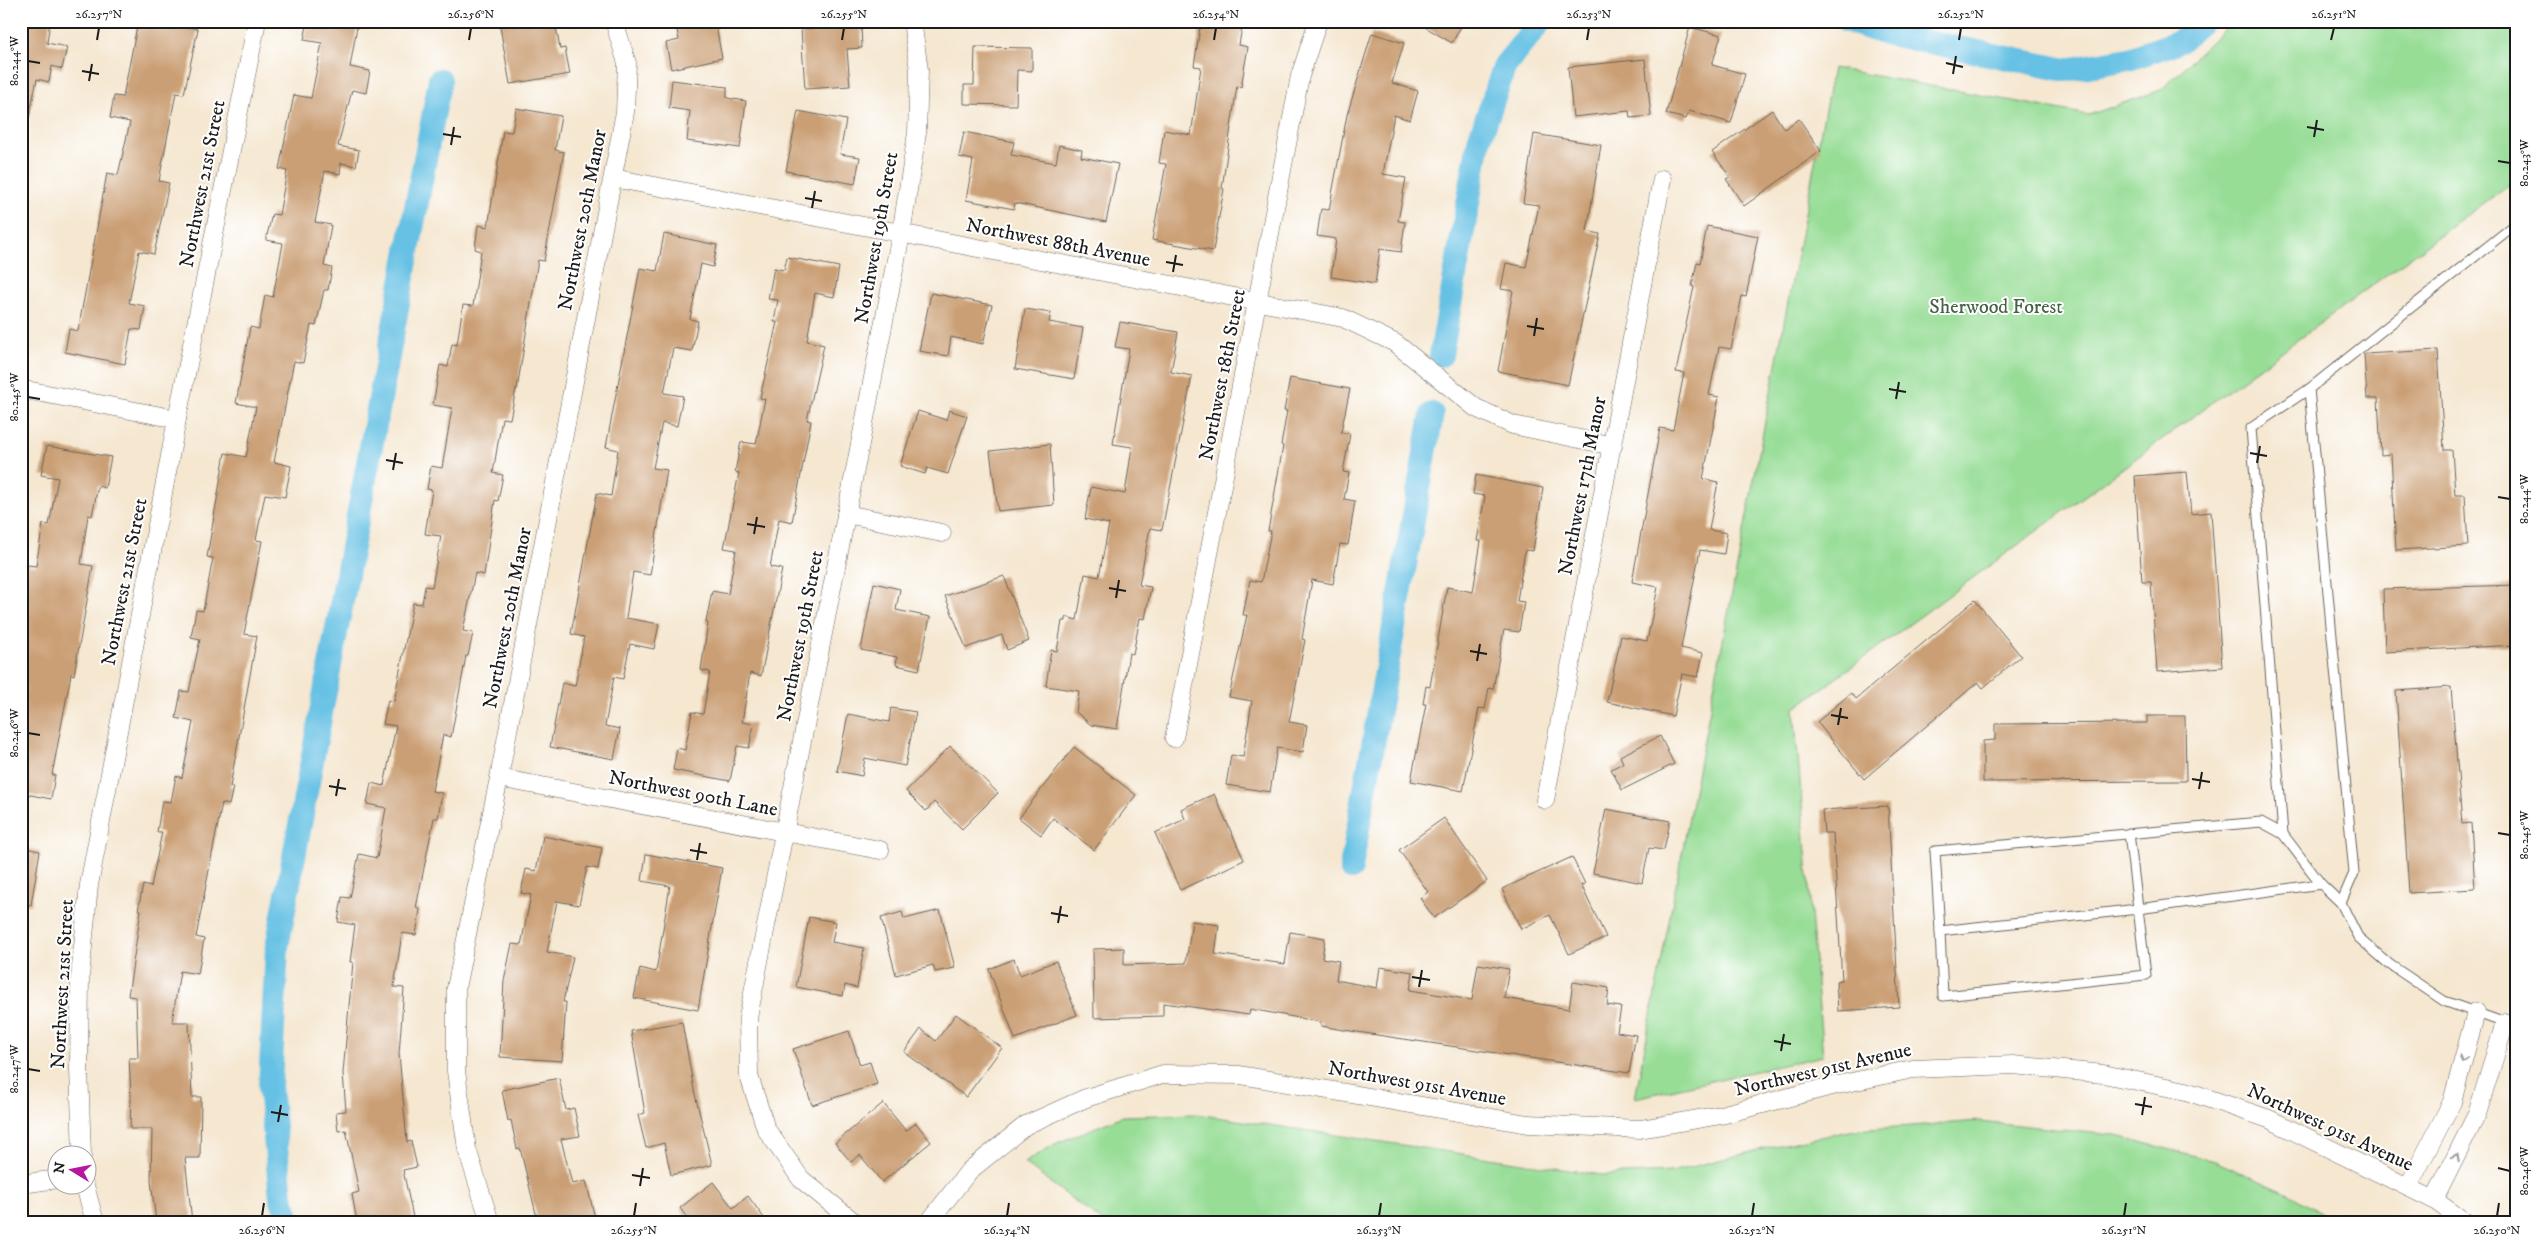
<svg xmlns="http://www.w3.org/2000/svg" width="2538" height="1243" viewBox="0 0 2538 1243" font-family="'IM FELL DW Pica',serif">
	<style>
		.green { fill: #97dd96; stroke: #5a7c59 }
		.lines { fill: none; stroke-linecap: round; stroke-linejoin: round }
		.canal { stroke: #66c1e4; stroke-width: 24 }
		.building { fill: #ca9f75 }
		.service-casing { stroke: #68635b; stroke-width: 11 }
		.minor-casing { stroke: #68635b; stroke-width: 19 }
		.service { stroke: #fff; stroke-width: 9 }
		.minor { stroke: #fff; stroke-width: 18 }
		.oneway { stroke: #999 }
		.ticks { fill: none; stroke: #1c1c1c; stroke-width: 2 }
		.labels { text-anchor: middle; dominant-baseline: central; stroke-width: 4; stroke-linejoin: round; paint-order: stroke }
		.street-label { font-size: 20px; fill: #1c1c1c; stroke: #fff }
		.park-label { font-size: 20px; fill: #476047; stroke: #fff }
		.neatline { fill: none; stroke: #1c1c1c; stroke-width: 2 }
		.ticks-label { font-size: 12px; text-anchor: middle; fill: #1c1c1c }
	</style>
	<rect width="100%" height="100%" fill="#fff"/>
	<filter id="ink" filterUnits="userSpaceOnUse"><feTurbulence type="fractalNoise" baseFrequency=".02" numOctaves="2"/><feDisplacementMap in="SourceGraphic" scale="10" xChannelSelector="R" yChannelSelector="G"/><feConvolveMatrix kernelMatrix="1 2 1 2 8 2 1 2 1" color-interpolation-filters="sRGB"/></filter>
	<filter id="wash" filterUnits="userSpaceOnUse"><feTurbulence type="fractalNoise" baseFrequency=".0096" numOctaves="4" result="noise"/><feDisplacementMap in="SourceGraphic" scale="20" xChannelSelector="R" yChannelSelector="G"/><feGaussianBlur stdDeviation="1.12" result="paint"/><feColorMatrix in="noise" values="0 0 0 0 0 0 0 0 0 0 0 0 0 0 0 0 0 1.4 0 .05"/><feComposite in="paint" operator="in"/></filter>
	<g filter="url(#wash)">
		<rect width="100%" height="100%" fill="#f5e7d0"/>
		<g class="green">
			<polygon points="2233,21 2517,21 2517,179 1794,709 1823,1056 1635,1098 1833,68 2089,115 2161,90"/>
			<polygon points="1196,1114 1602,1175 1671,1172 1775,1146 1855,1130 1980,1121 2112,1135 2215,1161 2289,1194 2336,1222 1103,1222 1024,1163 1055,1144 1123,1116"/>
		</g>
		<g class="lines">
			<g class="canal">
				<polyline points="1848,21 1880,32 2066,70 2129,59 2180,41 2202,21"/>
				<polyline points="1441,355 1479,141 1505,65 1541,21"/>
				<polyline points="1351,868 1432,414"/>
				<polyline points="290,1222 281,1197 270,1087 277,947 440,80"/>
			</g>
		</g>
		<g id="blocks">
			<g class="building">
				<polygon points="21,21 50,21 47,43 67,47 62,69 52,66 49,82 37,79 29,118 21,117"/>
				<polygon points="138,21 184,21 183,26 198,29 184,94 176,93 166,144 159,181 169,183 154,254 139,251 129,303 145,306 141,330 131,329 125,364 65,352 69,329 78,331 107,173 118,175 130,122 110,118 114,96 123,97"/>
				<polygon points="308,21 358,21 350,67 370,71 366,93 352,90 338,146 359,150 356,166 341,163 340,174 325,171 315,222 331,225 324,266 332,268 328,290 324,290 316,326 311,325 303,363 294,361 274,462 291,466 285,497 265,494 256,540 262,541 244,634 257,636 230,787 233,787 229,805 222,803 196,937 204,939 198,974 180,971 172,1022 189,1022 192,1097 201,1097 200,1158 185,1158 192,1222 156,1222 151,1181 152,1129 130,1129 131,1096 129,1058 138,1058 136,997 128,996 141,910 138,910 143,885 151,887 162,832 157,832 162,801 171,802 176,776 182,778 193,722 176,718 181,691 189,692 200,639 191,637 196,610 203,611 213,558 207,557 225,453 246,457 256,407 236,403 250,327 259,329 265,295 273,297 283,243 266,240 272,214 279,215 287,171 279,169 294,95 311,98 322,43 304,40"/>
				<polygon points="499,21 555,21 560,49 565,48 570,74 510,84"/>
				<polygon points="675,21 715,21 722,58 671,69 666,43 679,40"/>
				<polygon points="1201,21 1242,27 1239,45 1248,47 1241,87 1237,86 1222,188 1224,189 1213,251 1152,240 1166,164 1159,163 1164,130 1191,135 1201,67 1194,66"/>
				<polygon points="1415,21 1464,21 1452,43"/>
				<polygon points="861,25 862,48 847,49 850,86 805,89 801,29"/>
				<polygon points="1690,27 1721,35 1712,65 1745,74 1731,123 1689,111 1686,119 1666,114"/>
				<polygon points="1372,33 1404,43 1392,83 1418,91 1410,120 1394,115 1383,174 1406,178 1398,221 1405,222 1401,252 1380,249 1375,284 1331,277 1336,239 1317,236 1321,209 1329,210 1347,115"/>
				<polygon points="975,47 1032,48 1032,71 1017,70 1016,105 964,104 964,85 974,85"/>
				<polygon points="1645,59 1651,116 1630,118 1629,111 1573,117 1568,67"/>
				<polygon points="672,80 727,87 727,98 746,101 740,148 687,141 690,111 669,108"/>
				<polygon points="516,108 561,116 555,150 564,152 544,261 538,260 517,389 516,389 510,419 502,418 493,473 503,475 498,501 495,500 484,575 475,573 463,631 473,633 468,656 466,656 451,737 443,735 432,791 442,793 438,818 434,818 416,908 420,909 416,935 402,933 394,987 404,988 399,1054 407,1142 411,1141 417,1167 403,1170 414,1222 357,1222 352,1194 359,1192 346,1130 338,1131 336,1112 346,1111 343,1073 353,962 350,962 355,925 338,922 342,897 350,898 359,854 377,858 386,808 367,804 371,783 384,786 396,726 383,724 388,700 394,701 413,603 422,604 425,586 432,587 441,536 425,534 432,490 427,489 431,466 442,468 452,408 433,405 440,365 448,367 452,344 457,345 463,305 473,306 481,251 475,249 478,225 488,227 503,131 512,132"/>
				<polygon points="1772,110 1784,129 1799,119 1821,151 1744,206 1726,179 1730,177 1712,152"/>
				<polygon points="798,111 846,120 840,154 860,157 855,184 786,171"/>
				<polygon points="964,132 1014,142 1011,155 1056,163 1059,145 1082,150 1081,157 1118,164 1106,222 1015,203 1014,209 966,200 973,160 959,157"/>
				<polygon points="1534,134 1601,145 1587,231 1600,234 1568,385 1498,371 1513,291 1501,289 1506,263 1526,267 1539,205 1523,203"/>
				<polygon points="1707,226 1758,236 1746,297 1742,296 1731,349 1719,347 1709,395 1719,397 1703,479 1718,482 1709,530 1727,533 1724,554 1700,550 1681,648 1703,653 1698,677 1682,674 1673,716 1607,702 1621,636 1647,641 1658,587 1632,582 1660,428 1673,430 1684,373 1676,372 1694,287 1692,286 1697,262 1700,263"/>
				<polygon points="664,234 717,245 713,267 701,264 690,319 698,321 692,351 673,348 664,393 683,396 677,426 662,423 653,468 667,470 650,575 633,572 626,618 659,624 654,649 630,644 623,679 614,677 605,726 620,729 614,759 550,747 562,683 575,686 584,637 571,634 597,493 611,496 618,450 606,447 640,268 657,271"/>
				<polygon points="787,257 839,267 834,297 815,293 807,341 824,345 807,420 811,421 792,522 779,519 770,567 782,569 761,676 750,673 742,722 754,724 749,748 737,746 730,781 673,770 677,748 685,750 692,712 703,714 710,672 701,670 708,623 706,622 712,591 728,594 736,550 724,548 739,473 735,472 741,442 756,444 765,399 760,398 777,322 774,322 778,300 768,299 774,268 784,270"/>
				<polygon points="931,293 992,305 983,344 951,337 948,356 919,351"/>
				<polygon points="1025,309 1051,313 1049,322 1083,328 1074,379 1015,369"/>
				<polygon points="1120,322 1178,332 1171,372 1192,376 1162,530 1150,528 1139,585 1151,587 1145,619 1140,618 1133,654 1129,653 1117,729 1091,725 1076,712 1079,691 1046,686 1051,650 1057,651 1062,621 1066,621 1066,617 1077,620 1085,574 1099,577 1109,524 1085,519 1091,487 1125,494 1132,447 1113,444 1129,349 1115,347"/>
				<polygon points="2438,350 2444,450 2452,450 2455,495 2465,495 2468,546 2396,550 2391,454 2381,455 2378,398 2367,398 2364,354"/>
				<polygon points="1290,378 1350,389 1341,432 1350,434 1343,472 1349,473 1344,499 1355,501 1348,545 1340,544 1333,584 1312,580 1302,639 1305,640 1289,722 1307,725 1303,752 1277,748 1270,792 1226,785 1231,755 1243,757 1252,701 1229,697 1247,615 1243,615 1250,580 1261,582 1271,531 1268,531 1283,446 1281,445 1287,411 1284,411"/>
				<polygon points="949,410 967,416 948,474 927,468 925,474 900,466 918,411 946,420"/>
				<polygon points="1050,444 1054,505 998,511 990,451"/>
				<polygon points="47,446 111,457 105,488 98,486 92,516 88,515 81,564 93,566 74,675 71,674 52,775 55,775 51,799 21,793 21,611 24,582 27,565 36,566 43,524 49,525 58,478 41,475"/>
				<polygon points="2187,472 2191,514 2211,512 2222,667 2157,672 2151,582 2142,582 2135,476"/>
				<polygon points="1476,475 1543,488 1533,551 1525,550 1517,601 1524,602 1519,632 1504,630 1493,689 1489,688 1485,709 1479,708 1463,791 1411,781 1426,704 1423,704 1426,686 1430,687 1447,587 1473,592 1481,541 1477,541 1485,496 1473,494"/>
				<polygon points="1004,576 1029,641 1007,650 1002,635 966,648 945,596"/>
				<polygon points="874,583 900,589 896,610 930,617 919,670 896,665 897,657 861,650"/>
				<polygon points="2517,585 2517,645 2385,652 2383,589"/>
				<polygon points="1975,600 2021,656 1983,688 1978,682 1864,779 1817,722 1851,693 1856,699"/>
				<polygon points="2451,687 2462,824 2471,823 2475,889 2409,893 2396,691"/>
				<polygon points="891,708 916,712 905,766 865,758 862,776 837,771 848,714 889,722"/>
				<polygon points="2147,716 2185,716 2186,781 1983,782 1983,741 1995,740 1995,724 2147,723"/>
				<polygon points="1660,736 1674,764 1622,790 1611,769 1623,763 1620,756"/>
				<polygon points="950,746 998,793 962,829 934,802 926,811 906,791"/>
				<polygon points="1074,747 1136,795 1094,850 1053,818 1041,835 1019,818"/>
				<polygon points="1214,794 1244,860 1180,890 1155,833 1185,819 1181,809"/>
				<polygon points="1888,806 1899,1007 1838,1011 1836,981 1842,980 1833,833 1824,833 1822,810"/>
				<polygon points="1606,809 1670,821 1664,850 1649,848 1642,883 1593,873"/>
				<polygon points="1444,818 1487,881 1434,918 1420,898 1428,892 1399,850"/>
				<polygon points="543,836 602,848 598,869 587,867 579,905 557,901 547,952 573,957 563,1002 566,1002 562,1061 500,1057 504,981 512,944 521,945 531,895 521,893 526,869 536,871"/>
				<polygon points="21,847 40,851 31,905 21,904"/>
				<polygon points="646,854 722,868 698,1010 634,998 640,968 656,972 670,886 642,881"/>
				<polygon points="1572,857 1585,884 1581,885 1606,937 1569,954 1550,915 1521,929 1502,889"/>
				<polygon points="940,910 955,968 935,972 933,965 896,975 881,918 902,912 904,919"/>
				<polygon points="809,917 836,922 832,942 864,948 857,988 845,985 843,996 796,987"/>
				<polygon points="1192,921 1219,925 1215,954 1285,964 1290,932 1325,938 1322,958 1339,961 1336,980 1377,988 1380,967 1413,972 1410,990 1472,1000 1478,964 1509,969 1504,998 1569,1009 1573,982 1609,988 1607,1005 1621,1007 1617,1032 1636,1035 1629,1073 1344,1030 1321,1026 1321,1022 1250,1009 1249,1015 1163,1003 1163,1016 1094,1018 1093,949 1124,948 1124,965 1186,963"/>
				<polygon points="1014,959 1020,975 1056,961 1077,1015 1015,1039 989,969"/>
				<polygon points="956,1014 1002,1048 966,1097 904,1052 921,1029 936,1041"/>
				<polygon points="682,1022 694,1090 712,1165 671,1175 664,1143 646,1148 638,1115 645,1113 631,1031"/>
				<polygon points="849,1031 860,1065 870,1062 877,1084 812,1105 793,1049"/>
				<polygon points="559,1078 566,1110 574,1108 580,1136 561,1139 572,1184 586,1181 596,1222 538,1222 520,1148 517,1149 511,1120 508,1121 502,1090"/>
				<polygon points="883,1103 906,1131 916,1123 931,1142 882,1182 860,1155 851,1162 835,1143"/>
				<polygon points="713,1182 733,1208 748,1196 767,1222 690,1222 680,1208"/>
			</g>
		</g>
	</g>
	<g filter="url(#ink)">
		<use href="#blocks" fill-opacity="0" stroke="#68635b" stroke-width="1"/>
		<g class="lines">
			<defs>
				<g id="service">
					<polyline points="2309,389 2354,873 2341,903"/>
					<polyline points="2129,833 2146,975 1943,996 1940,931 2138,909 2321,884 2341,903 2358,937 2389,964 2444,1001 2505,1023 2517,1021"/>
					<polyline points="2283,834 2251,428 2309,389 2517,223"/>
					<polyline points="1940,931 1935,851 2261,822 2283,834 2321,884"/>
				</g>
				<g id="minor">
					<polyline points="613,178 1343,318 1395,343 1476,408 1513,425 1613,446"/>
					<polyline points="21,389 177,419"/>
					<polyline points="846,514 942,533"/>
					<polyline points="1174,738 1300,76 1318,21"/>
					<polyline points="499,778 880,850"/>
					<polyline points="1545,800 1662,179"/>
					<polyline points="82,1156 79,1068 80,977 89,885 177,419 257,21"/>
					<polyline points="21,1184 58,1179"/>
					<polyline points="85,1186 95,1222"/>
					<polyline points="2408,1187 2452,1102 2476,1012"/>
					<polyline points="2434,1200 2477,1114 2505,1023"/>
					<polyline points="490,1222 467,1149 456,1071 456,988 499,778 625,112 627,63 614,21"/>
					<polyline points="854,1222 801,1179 766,1129 749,1076 748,1018 901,234 917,133 919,70 912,21"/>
					<polyline points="929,1222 969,1171 1026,1125 1086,1098 1163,1074 1240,1075 1528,1124 1640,1129 1721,1115 1828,1087 1913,1069 2013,1065 2103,1074 2186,1091 2269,1119 2434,1200 2465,1222"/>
				</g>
			</defs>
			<use href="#service" class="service-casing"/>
			<use href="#minor" class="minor-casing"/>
			<use href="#service" class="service"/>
			<use href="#minor" class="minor"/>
		</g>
		<defs><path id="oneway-chevron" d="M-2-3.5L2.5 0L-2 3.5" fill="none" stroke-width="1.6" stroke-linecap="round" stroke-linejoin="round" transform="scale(1.25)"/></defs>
		<g class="oneway">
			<use href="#oneway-chevron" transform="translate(2463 1059) rotate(105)"/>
			<use href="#oneway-chevron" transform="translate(2456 1157) rotate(-63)"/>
		</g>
	</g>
	<path class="ticks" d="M97 40 99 28M469 40 471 28M842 40 844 28M1214 40 1216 28M1587 40 1589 28M1959 40 1961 28M2331 40 2334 28M28 61 40 63M1946 63 1963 67M82 71 99 74M1953 74 1956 56M89 81 92 64M2307 127 2324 130M443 134 461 137M2314 137 2317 120M451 145 454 127M2498 161 2510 163M805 198 822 201M812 208 815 191M1166 262 1183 265M1173 272 1176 255M1527 326 1544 329M1534 336 1537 318M1889 389 1906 392M28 397 40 399M1896 399 1899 382M2250 453 2267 456M386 460 403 463M2257 463 2260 446M393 470 396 453M2498 497 2510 499M747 524 765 527M754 534 757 517M1109 588 1126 591M1116 598 1119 580M1470 651 1487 654M1477 661 1480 644M1831 715 1848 718M1838 725 1841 708M28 733 40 735M2192 779 2210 782M329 786 346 789M2199 789 2202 772M336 796 339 779M2498 833 2510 835M690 850 707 853M697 860 700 843M1051 913 1068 916M1058 923 1061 906M1412 977 1430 980M1419 987 1422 970M1774 1041 1791 1044M1781 1051 1784 1034M28 1069 40 1071M2135 1104 2152 1107M271 1112 288 1115M2142 1115 2145 1097M278 1122 281 1105M2498 1168 2510 1171M632 1175 650 1178M640 1186 643 1168M262 1216 264 1203M634 1216 636 1203M1007 1216 1009 1203M1379 1216 1381 1203M1752 1216 1754 1203M2124 1216 2126 1203M2497 1216 2499 1203"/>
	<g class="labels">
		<g class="street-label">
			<text transform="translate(203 184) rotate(-79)">Northwest 21st Street</text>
			<text transform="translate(583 220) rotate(-79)">Northwest 20th Manor</text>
			<text transform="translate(877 238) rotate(-80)">Northwest 19th Street</text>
			<text transform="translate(1058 243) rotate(11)">Northwest 88th Avenue</text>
			<text transform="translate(1223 375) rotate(-79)">Northwest 18th Street</text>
			<text transform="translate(1583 486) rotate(-79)">Northwest 17th Manor</text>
			<text transform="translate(125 582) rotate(-79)">Northwest 21st Street</text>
			<text transform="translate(508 618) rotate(-79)">Northwest 20th Manor</text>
			<text transform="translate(801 636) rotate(-79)">Northwest 19th Street</text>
			<text transform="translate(693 794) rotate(11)">Northwest 90th Lane</text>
			<text transform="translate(63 984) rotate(-87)">Northwest 21st Street</text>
			<text transform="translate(1823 1070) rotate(-13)">Northwest 91st Avenue</text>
			<text transform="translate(1417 1084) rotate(10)">Northwest 91st Avenue</text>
			<text transform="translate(2330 1128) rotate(25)">Northwest 91st Avenue</text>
		</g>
		<g class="park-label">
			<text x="1996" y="307">Sherwood Forest</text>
		</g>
	</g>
	<rect width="2538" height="1243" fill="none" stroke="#fff" stroke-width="55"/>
	<g transform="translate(72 1170) rotate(280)"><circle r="24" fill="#ffffff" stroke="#a4a4a4"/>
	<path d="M0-4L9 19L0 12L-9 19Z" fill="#b5179e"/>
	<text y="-8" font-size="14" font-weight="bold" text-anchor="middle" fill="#1c1c1c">N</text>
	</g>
	<rect x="28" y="28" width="2482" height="1188" class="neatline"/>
	<g class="ticks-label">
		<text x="99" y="18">26.257°N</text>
		<text x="471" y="18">26.256°N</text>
		<text x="844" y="18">26.255°N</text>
		<text x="1216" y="18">26.254°N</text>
		<text x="1589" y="18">26.253°N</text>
		<text x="1961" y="18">26.252°N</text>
		<text x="2334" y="18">26.251°N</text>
		<text transform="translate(14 61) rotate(-90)" y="4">80.244°W</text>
		<text transform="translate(2524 163) rotate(-90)" y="4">80.243°W</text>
		<text transform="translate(14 397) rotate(-90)" y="4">80.245°W</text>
		<text transform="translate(2524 499) rotate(-90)" y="4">80.244°W</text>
		<text transform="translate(14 733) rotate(-90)" y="4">80.246°W</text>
		<text transform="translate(2524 835) rotate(-90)" y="4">80.245°W</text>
		<text transform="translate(14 1069) rotate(-90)" y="4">80.247°W</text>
		<text transform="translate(2524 1171) rotate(-90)" y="4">80.246°W</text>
		<text x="262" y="1234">26.256°N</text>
		<text x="634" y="1234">26.255°N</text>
		<text x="1007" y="1234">26.254°N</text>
		<text x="1379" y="1234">26.253°N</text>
		<text x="1752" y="1234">26.252°N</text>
		<text x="2124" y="1234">26.251°N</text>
		<text x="2497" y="1234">26.250°N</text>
	</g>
</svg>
